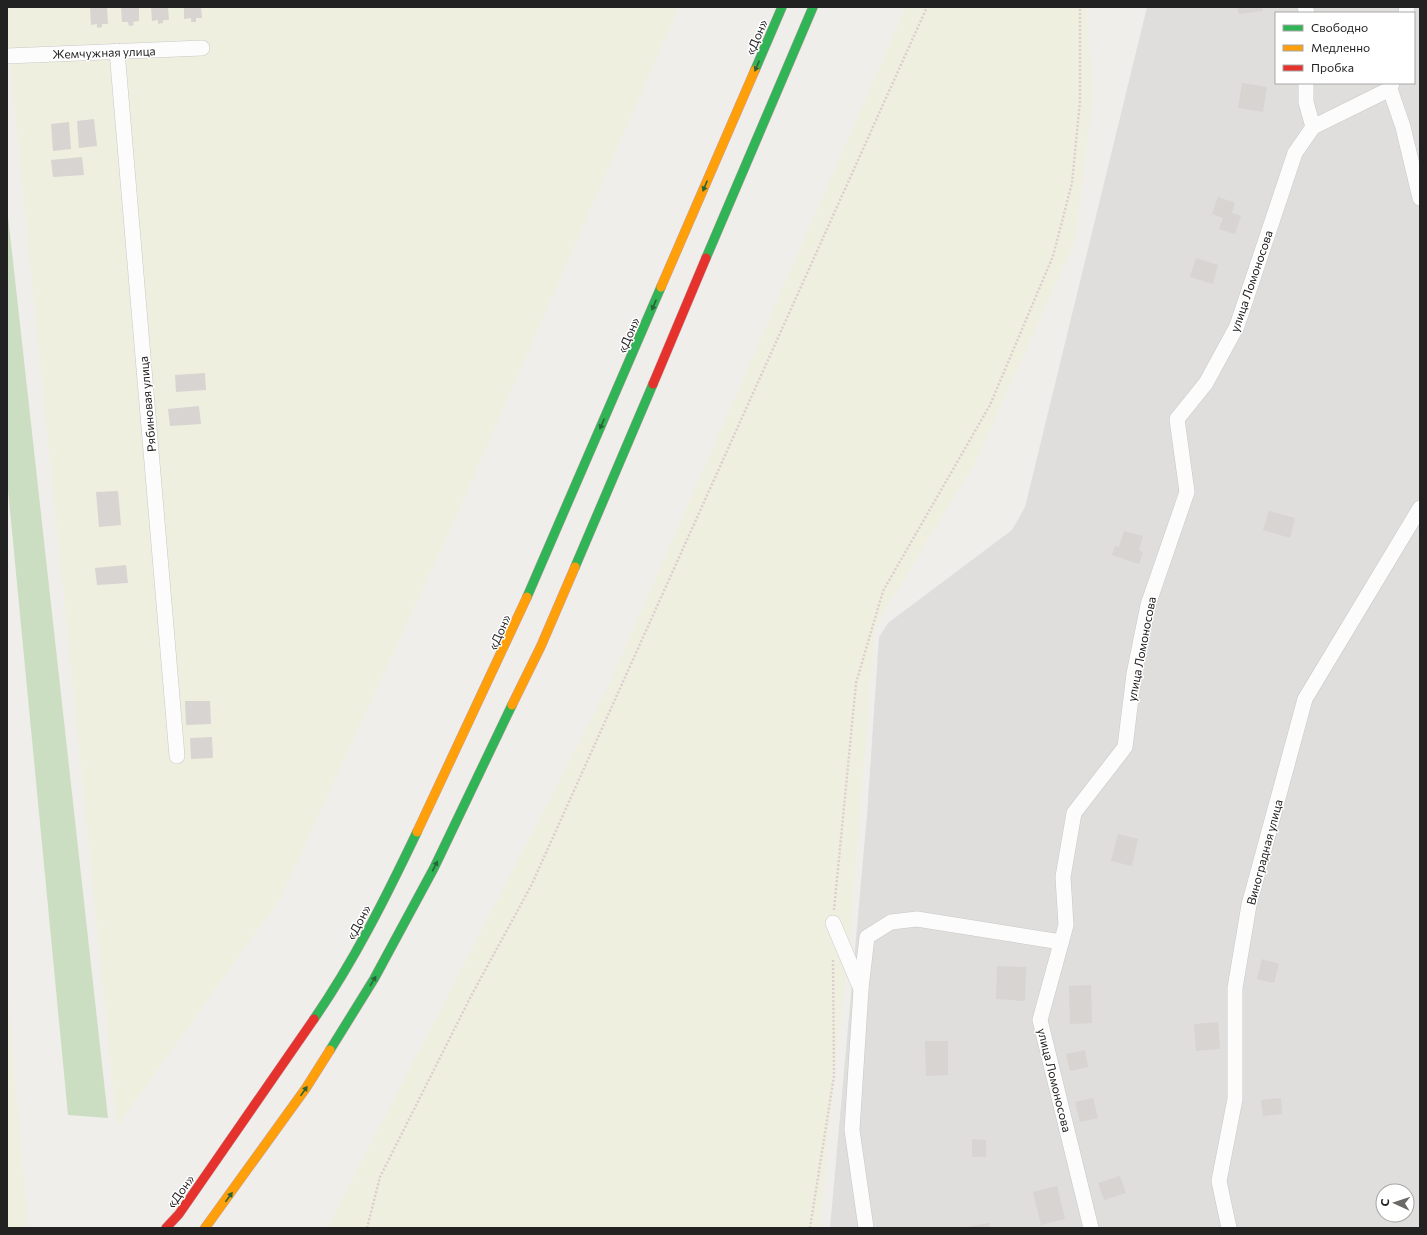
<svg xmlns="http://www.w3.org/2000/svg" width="1427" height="1235" viewBox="0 0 1427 1235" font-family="Commissioner,sans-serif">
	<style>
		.residential { fill: #dfdedc; fill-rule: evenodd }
		.farmland { fill: #efefdf }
		.forest { fill: #cbdec1 }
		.building { fill: #d7d4d2 }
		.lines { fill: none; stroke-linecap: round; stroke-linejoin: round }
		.street-casing { stroke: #c9c8c7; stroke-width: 16 }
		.fast-casing { stroke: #c5a2ac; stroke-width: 10 }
		.slow-casing { stroke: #c5a2ac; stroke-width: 10 }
		.jam-casing { stroke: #c5a2ac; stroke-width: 10 }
		.path { stroke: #dccecd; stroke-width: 2.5; stroke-dasharray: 2 2; stroke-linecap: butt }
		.street { stroke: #fdfcfc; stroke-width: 15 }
		.fast { stroke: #30b455; stroke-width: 9 }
		.slow { stroke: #ff9f0a; stroke-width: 9 }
		.jam { stroke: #e5322d; stroke-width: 9 }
		.oneway { fill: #286439 }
		.labels { text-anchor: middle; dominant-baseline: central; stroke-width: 3; stroke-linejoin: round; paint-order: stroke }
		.street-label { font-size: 12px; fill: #222; stroke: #fff }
	</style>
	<rect width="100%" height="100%" fill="#f0eeeb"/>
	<path class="residential" d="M1147 7H1420V1228H830L867 815 879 637 888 623 1012 530 1025 507ZM1276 13H1414V83H1276ZM1383 1191H1407V1215H1383Z"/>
	<g class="farmland">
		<polygon points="7,7 679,7 451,528 280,899 117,1127 7,33"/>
		<polygon points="906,7 1086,7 1093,96 1075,241 975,463 875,627 849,948 834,1076 820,1228 327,1228 608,687"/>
		<polygon points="7,987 28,1228 7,1228"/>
	</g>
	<polygon class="forest" points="7,207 108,1118 68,1115 7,479"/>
	<g class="building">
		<polygon points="90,7 107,7 108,24 102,24 102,27 97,28 97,24 91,25"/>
		<polygon points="121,7 139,7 139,21 133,22 134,25 129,26 128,22 122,22"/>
		<polygon points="151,7 168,7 169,20 163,20 163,23 158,24 158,20 152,21"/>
		<polygon points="184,7 201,7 202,18 196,18 196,22 191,22 191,18 184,19"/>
		<polygon points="1237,7 1262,7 1263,11 1239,14"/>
		<polygon points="1242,83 1267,87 1263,112 1238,108"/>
		<polygon points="94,119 97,146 79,148 77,121"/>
		<polygon points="69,122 71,149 53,151 51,124"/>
		<polygon points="82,157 84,175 53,177 51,160"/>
		<polygon points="1218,197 1235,203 1232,213 1241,216 1235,234 1219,229 1223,218 1212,214"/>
		<polygon points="1196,258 1218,265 1213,284 1190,277"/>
		<polygon points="205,373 206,390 176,392 175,375"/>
		<polygon points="199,406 201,424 170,426 168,409"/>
		<polygon points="118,491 121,525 99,527 96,492"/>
		<polygon points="1269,511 1295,518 1290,538 1263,530"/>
		<polygon points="1124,531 1143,536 1139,550 1143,552 1139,564 1112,555 1115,546 1119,547"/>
		<polygon points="126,565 128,583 97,585 95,568"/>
		<polygon points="185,701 210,701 211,724 186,725"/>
		<polygon points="212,737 213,758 191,759 190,738"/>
		<polygon points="1118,834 1138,839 1132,866 1111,861"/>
		<polygon points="1262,959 1279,964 1274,983 1257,979"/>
		<polygon points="997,966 1026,967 1025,1001 996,999"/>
		<polygon points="1091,985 1092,1023 1070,1024 1069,986"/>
		<polygon points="1218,1022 1220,1049 1196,1051 1194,1024"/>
		<polygon points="925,1041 948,1041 948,1075 926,1076"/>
		<polygon points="1085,1050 1088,1067 1070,1071 1066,1054"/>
		<polygon points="1093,1098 1098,1118 1080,1122 1075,1102"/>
		<polygon points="1281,1098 1282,1114 1263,1116 1261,1100"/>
		<polygon points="972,1139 986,1140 986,1157 972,1157"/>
		<polygon points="1120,1176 1126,1193 1104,1200 1098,1183"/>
		<polygon points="1057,1186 1065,1219 1041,1225 1033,1192"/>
		<polygon points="989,1223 990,1228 967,1228 967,1227"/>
	</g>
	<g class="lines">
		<defs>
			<g id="street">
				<polyline points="1305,7 1307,13"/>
				<polyline points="1406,13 1407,7"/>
				<polyline points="117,51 177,756"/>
				<polyline points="7,56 202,48"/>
				<polyline points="1392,83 1390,89 1403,127 1420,198"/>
				<polyline points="1313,127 1390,89"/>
				<polyline points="833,923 861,989 852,1130 866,1228"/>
				<polyline points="861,988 867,937 891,922 917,919 1061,942"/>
				<polyline points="1091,1228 1040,1020 1066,925 1063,877 1074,813 1125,747 1134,674 1148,605 1187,492 1177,419 1206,383 1237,326 1295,153 1313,127 1306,102 1306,83"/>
				<polyline points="1229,1228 1219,1181 1235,1099 1235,988 1249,905 1305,699 1420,508"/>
			</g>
			<g id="fast">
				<polyline points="755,70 782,7"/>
				<polyline points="706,258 813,7"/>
				<polyline points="575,567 653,384"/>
				<polyline points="527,597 661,287"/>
				<path d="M314 1019C354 961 386 897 417 832"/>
				<polyline points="330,1050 374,979 434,868 512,705"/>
			</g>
			<g id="slow">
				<polyline points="661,287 755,70"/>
				<polyline points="512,705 541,646 575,567"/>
				<polyline points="417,832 527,597"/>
				<polyline points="205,1228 306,1088 330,1050"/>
			</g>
			<g id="jam">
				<polyline points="653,384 706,258"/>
				<polyline points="166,1228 179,1214 314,1019"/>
			</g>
		</defs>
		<use href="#street" class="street-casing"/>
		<use href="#fast" class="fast-casing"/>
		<use href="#slow" class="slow-casing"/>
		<use href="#jam" class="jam-casing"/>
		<g class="path">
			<polyline points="834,910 856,683 883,591 990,405 1053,256 1072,183 1080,101 1080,7"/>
			<polyline points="367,1228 380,1177 471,996 531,886 927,7"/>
			<polyline points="810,1228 834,1076 833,960"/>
		</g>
		<use href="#street" class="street"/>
		<use href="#fast" class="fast"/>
		<use href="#slow" class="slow"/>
		<use href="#jam" class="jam"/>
	</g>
	<defs><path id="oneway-solid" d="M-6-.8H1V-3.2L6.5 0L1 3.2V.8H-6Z"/></defs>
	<g class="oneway">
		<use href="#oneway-solid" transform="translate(757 66) rotate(113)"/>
		<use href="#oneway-solid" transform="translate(705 186) rotate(113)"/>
		<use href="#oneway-solid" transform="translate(654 305) rotate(113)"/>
		<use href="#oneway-solid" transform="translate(602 424) rotate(113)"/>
		<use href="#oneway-solid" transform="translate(435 866) rotate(-63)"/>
		<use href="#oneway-solid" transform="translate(373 981) rotate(-59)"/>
		<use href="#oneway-solid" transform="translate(304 1091) rotate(-55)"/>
		<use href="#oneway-solid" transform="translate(229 1197) rotate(-54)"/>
	</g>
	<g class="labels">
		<g class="street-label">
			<text transform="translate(756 37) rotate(-67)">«Дон»</text>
			<text transform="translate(104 52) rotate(-2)">Жемчужная улица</text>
			<text transform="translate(1251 281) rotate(-71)">улица Ломоносова</text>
			<text transform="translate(628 335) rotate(-67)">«Дон»</text>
			<text transform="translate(147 404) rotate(-95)">Рябиновая улица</text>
			<text transform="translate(499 632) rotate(-66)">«Дон»</text>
			<text transform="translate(1141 649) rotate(-79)">улица Ломоносова</text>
			<text transform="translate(1264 852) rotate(-75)">Виноградная улица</text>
			<text transform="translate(358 922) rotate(-62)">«Дон»</text>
			<text transform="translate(1055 1080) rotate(76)">улица Ломоносова</text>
			<text transform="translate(180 1191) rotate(-54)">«Дон»</text>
		</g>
	</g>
	<rect width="1427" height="1235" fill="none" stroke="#222222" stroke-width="16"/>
	<rect x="1275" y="12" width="140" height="72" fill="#ffffff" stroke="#a7a7a7"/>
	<rect x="1283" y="25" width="20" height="6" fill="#30b455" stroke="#a7a7a7"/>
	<text x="1311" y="32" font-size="12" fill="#222222">Свободно</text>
	<rect x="1283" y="45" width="20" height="6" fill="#ff9f0a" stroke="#a7a7a7"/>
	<text x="1311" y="52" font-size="12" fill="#222222">Медленно</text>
	<rect x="1283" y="65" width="20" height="6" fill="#e5322d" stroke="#a7a7a7"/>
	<text x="1311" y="72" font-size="12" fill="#222222">Пробка</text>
	<g transform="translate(1395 1203) rotate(273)"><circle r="19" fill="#ffffff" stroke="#a7a7a7"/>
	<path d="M0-3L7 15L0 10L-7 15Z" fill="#6a6968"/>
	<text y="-6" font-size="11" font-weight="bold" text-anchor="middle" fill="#222222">С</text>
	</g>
</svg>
